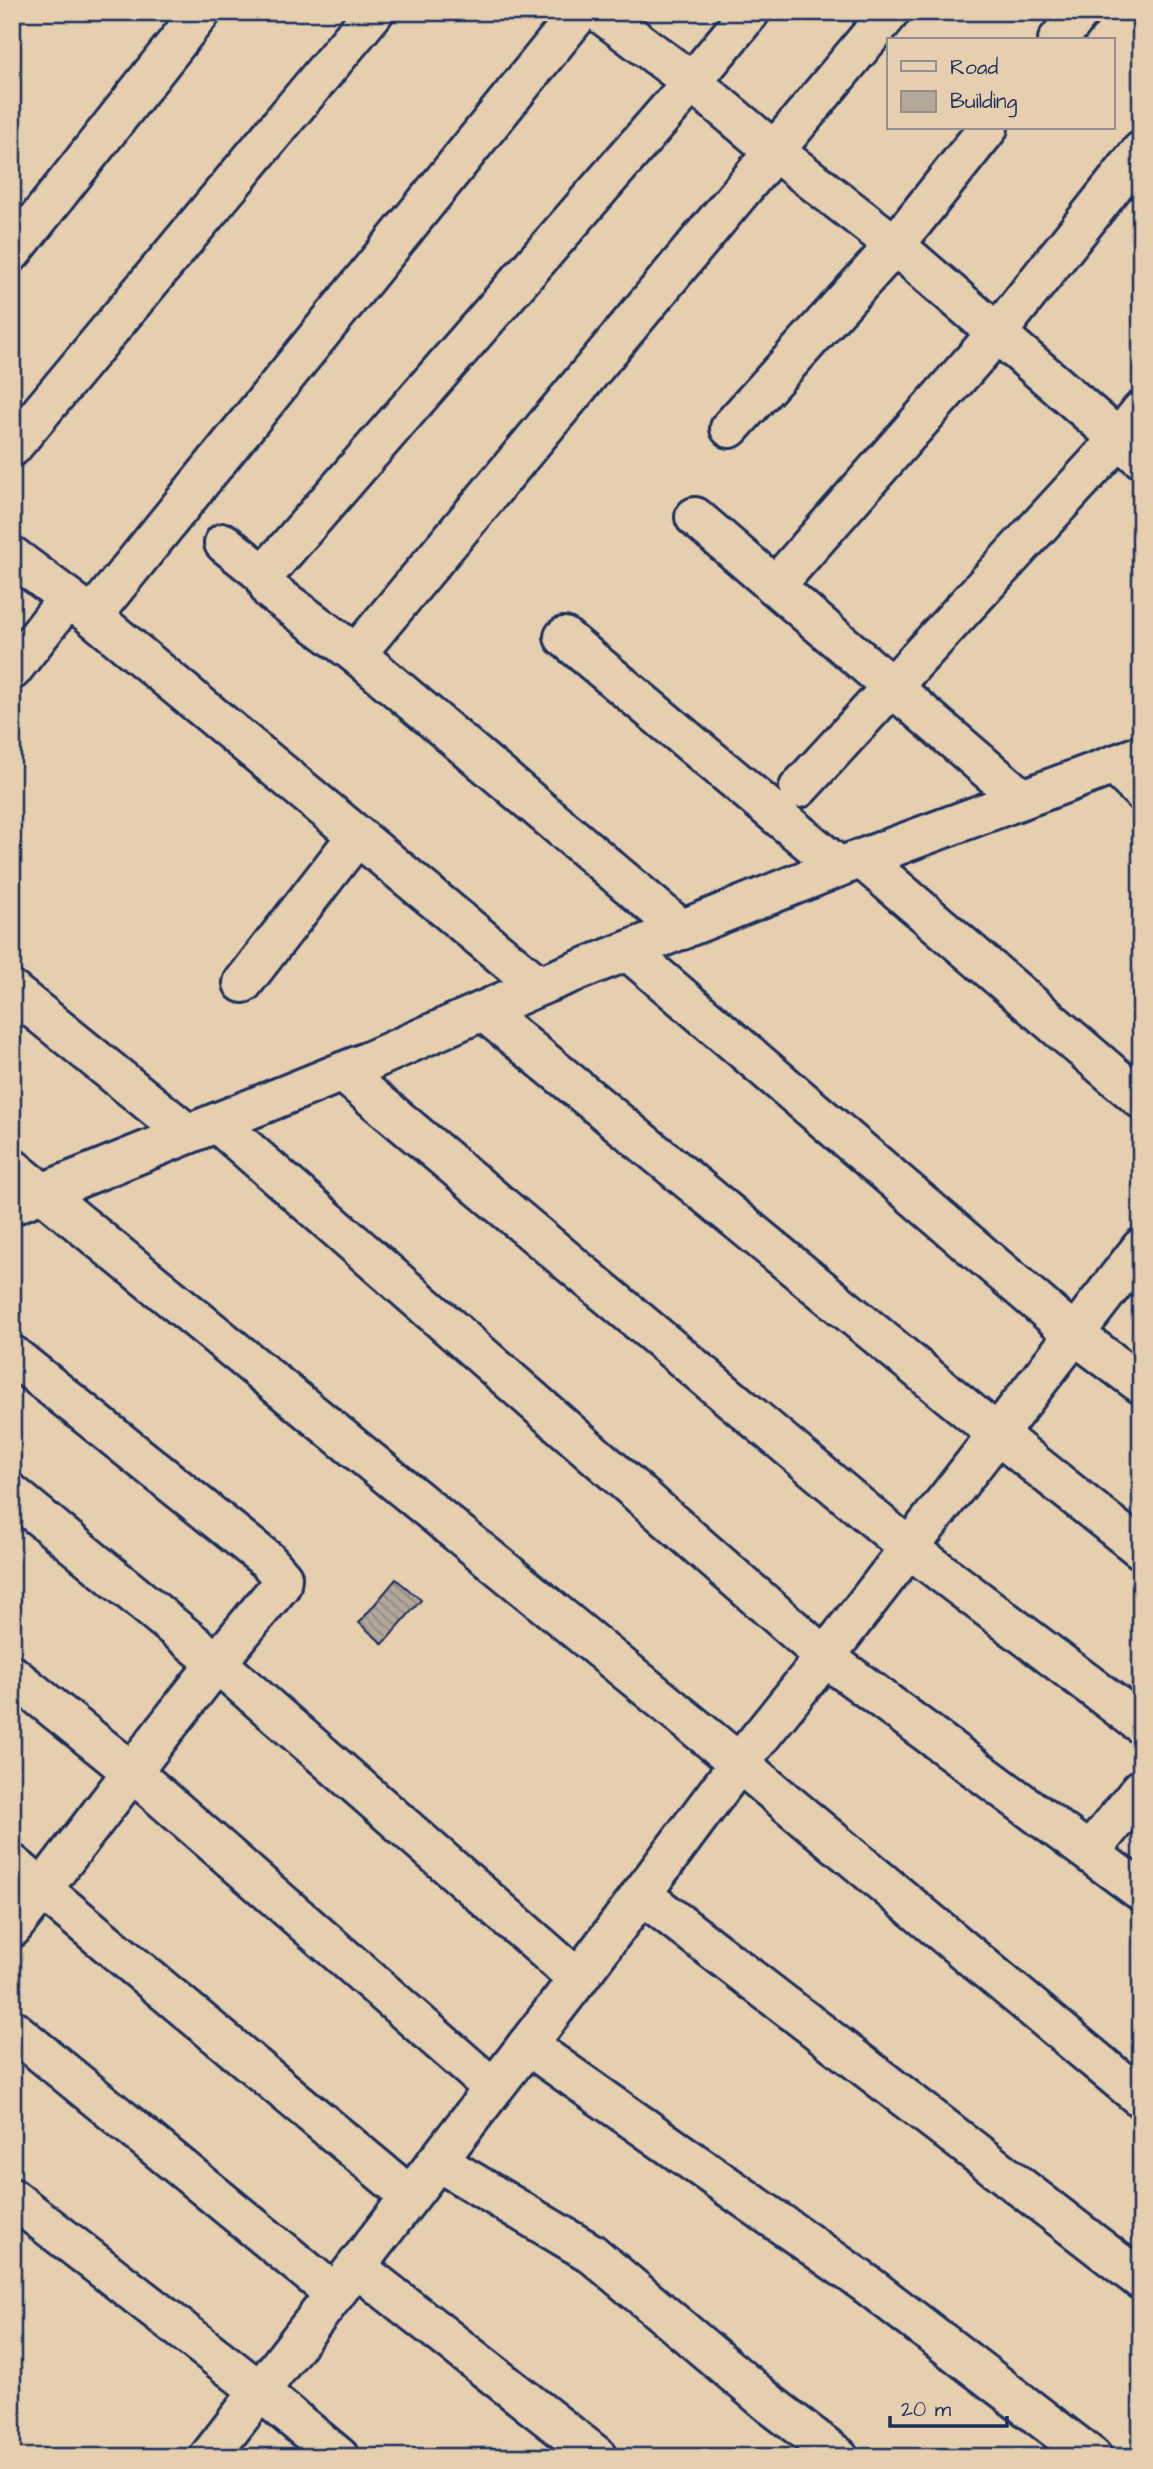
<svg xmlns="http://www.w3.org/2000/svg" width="1153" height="2469" viewBox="0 0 1153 2469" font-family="'Architects Daughter',sans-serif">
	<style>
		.building { fill: url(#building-back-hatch); stroke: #1b2f5e; stroke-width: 2 }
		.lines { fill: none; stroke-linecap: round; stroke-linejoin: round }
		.minor-casing { stroke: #1b2f5e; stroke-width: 44 }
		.minor { stroke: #e5cfae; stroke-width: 38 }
	</style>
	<defs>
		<pattern id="building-back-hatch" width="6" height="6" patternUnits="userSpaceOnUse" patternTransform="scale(1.75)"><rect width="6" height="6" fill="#b3a79a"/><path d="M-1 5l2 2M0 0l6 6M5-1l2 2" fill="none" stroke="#918881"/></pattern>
	</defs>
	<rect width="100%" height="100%" fill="#e5cfae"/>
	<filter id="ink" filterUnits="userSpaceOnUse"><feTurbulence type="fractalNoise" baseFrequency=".0143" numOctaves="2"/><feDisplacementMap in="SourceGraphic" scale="14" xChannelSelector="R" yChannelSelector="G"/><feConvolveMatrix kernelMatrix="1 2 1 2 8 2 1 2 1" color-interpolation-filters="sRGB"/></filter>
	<g filter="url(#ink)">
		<polygon class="building" points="396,1579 421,1600 383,1644 359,1623"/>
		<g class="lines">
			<defs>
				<g id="minor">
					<polyline points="599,12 692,82 773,150 895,245 1141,458"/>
					<polyline points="1058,40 1080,12"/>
					<polyline points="12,252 201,12"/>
					<polyline points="730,428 895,245 988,128"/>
					<polyline points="12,447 374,12"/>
					<polyline points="695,517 1022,799"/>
					<polyline points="224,543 264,575"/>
					<polyline points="12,556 92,616 539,986"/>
					<polyline points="775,586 997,333 1141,151"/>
					<polyline points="92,616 580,12"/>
					<polyline points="564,637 839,867"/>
					<polyline points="356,654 890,12"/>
					<polyline points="12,670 68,598"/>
					<polyline points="1114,765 1141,791"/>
					<polyline points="799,788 1119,439 1141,411"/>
					<polyline points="862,859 1141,1099"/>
					<polyline points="682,930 356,654 271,591 264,575 692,82 750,12"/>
					<polyline points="628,951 1074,1334 1141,1384"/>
					<polyline points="243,983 357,836"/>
					<polyline points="12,991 188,1134"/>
					<polyline points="483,1011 997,1434 1141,1549"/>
					<polyline points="342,1072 909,1548 1141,1724"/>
					<polyline points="217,1123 825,1657 1141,1891"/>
					<polyline points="12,1168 739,1763 1141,2098"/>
					<polyline points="12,1205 367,1062 539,986 839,867 1141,755"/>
					<path d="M12 1355 267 1560 282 1577 281 1585C187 1696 102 1813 12 1928"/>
					<polyline points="12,1494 216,1662 578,1979"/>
					<polyline points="12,1675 131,1771 493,2088"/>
					<polyline points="1090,1852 1141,1789"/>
					<polyline points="12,1864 410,2196"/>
					<polyline points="641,1894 1141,2280"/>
					<polyline points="12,2029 335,2294"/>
					<polyline points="527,2045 865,2283 1092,2457"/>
					<polyline points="437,2161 591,2253 770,2404 839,2457"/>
					<polyline points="12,2198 260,2391 339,2457"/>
					<polyline points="356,2267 598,2457"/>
					<polyline points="209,2457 578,1979 739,1763 825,1657 1141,1248"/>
				</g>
			</defs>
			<use href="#minor" class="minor-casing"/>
			<use href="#minor" class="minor"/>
		</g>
	</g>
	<rect width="1153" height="2469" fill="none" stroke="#e5cfae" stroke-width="42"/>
	<rect x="21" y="21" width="1111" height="2427" fill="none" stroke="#1b2f5e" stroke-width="2.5" filter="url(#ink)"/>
	<rect x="887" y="38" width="228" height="91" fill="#e5cfae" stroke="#948f8e" stroke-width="2"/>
	<rect x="901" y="61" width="35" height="10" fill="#e5cfae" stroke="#948f8e" stroke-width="2"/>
	<text x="950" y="74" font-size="21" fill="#1b2f5e">Road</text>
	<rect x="901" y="91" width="35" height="21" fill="#b3a79a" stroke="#948f8e" stroke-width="2"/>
	<text x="950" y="108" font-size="21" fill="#1b2f5e">Building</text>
	<path d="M890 2416v10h117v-10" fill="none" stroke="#1b2f5e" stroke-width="3.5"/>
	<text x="901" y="2416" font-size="21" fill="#1b2f5e" stroke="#e5cfae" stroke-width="5" paint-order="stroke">20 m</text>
</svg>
